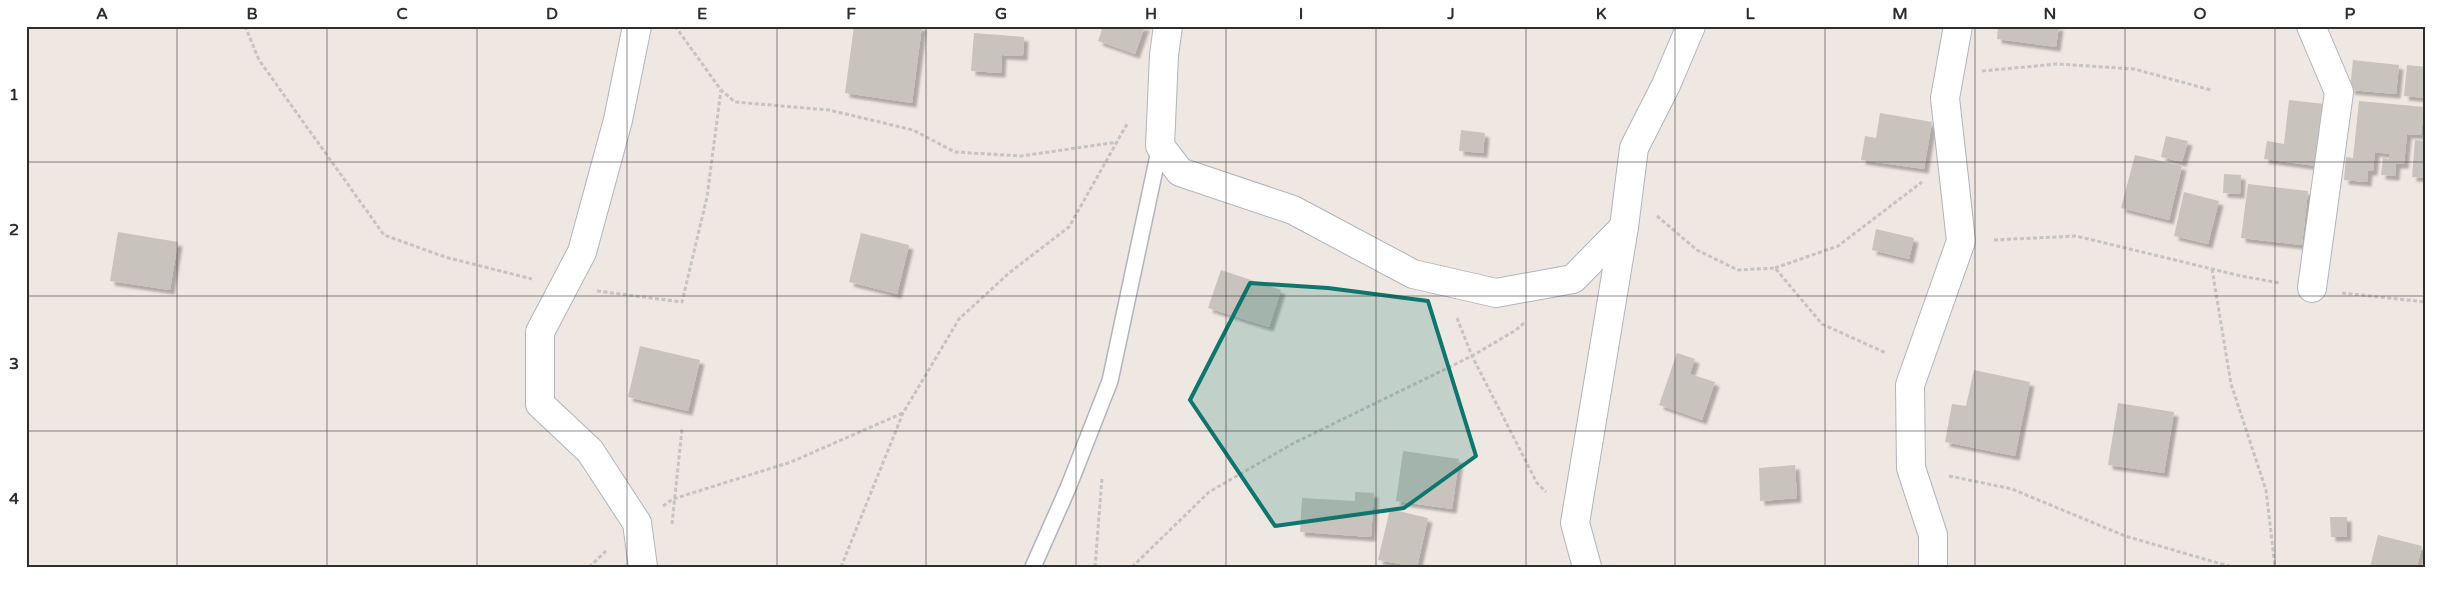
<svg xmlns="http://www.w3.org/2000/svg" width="2452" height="593" viewBox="0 0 2452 593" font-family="'Varela Round',sans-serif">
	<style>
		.building { fill: #c8c3bc; filter: url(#shadow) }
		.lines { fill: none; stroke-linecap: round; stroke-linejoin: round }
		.lane-casing { stroke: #b1b4be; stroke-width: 18 }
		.street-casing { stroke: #b1b4be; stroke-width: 30 }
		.path { stroke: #c4c4c4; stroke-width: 3; stroke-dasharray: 4 2.5; stroke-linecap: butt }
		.lane { stroke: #fff; stroke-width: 15 }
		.street { stroke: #fff; stroke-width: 28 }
		.marked { fill: #0f766e; fill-opacity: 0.2; stroke: #0f766e; stroke-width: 4; stroke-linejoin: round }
		.grid { fill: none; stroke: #2e2e2e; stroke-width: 1; stroke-opacity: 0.55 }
		.neatline { fill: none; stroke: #2e2e2e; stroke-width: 2 }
		.grid-label { font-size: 16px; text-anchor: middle; font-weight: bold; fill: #2e2e2e }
	</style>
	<defs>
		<filter id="shadow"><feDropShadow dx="4.5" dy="4.5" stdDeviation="1" flood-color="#0004"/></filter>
	</defs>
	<rect width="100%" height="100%" fill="#efe7e1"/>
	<g class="building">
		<polygon points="854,26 922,26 912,103 845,93"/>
		<polygon points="1103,26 1145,26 1135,54 1098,41"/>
		<polygon points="1998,26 2059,26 2056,47 1997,39"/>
		<polygon points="974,33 1024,37 1023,56 1002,55 1001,73 971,71"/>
		<polygon points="2353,60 2399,65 2396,94 2350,90"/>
		<polygon points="2407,65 2426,67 2426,98 2404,96"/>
		<polygon points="2289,100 2324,104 2316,166 2264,159 2267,141 2284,144"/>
		<polygon points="2359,101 2424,107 2421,135 2407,134 2404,164 2396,164 2395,176 2381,175 2383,158 2389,159 2389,154 2375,152 2373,171 2368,171 2367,182 2344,180 2346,157 2353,158"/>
		<polygon points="1880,113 1932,122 1924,169 1861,160 1865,136 1876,138"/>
		<polygon points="1461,130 1485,133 1483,153 1459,151"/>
		<polygon points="2166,136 2188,141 2182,162 2161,157"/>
		<polygon points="2415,140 2426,141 2426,178 2412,177"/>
		<polygon points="2135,155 2182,166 2169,220 2121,208"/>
		<polygon points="2224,174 2241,175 2240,194 2223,193"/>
		<polygon points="2248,184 2308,191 2302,245 2241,238"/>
		<polygon points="2184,192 2219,201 2208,244 2174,236"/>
		<polygon points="1876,229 1914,238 1909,259 1872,250"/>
		<polygon points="118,232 178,242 170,290 110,281"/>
		<polygon points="861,233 909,245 897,294 849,282"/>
		<polygon points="1221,270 1281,290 1269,327 1208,308"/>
		<polygon points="640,346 700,360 688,411 628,397"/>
		<polygon points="1677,353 1695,359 1690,374 1715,382 1702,420 1659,405"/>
		<polygon points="1974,370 2030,382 2015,456 1945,442 1952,404 1966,406"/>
		<polygon points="2118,403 2174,412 2164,473 2108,465"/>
		<polygon points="1403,451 1459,459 1452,509 1396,501"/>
		<polygon points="1795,465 1797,498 1760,501 1759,468"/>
		<polygon points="1355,492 1374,493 1371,537 1300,532 1302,498 1355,501"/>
		<polygon points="1390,509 1428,518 1417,567 1378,560"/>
		<polygon points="2330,517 2347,517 2347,537 2331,537"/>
		<polygon points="2378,535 2422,546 2417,567 2370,567"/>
	</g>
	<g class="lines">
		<defs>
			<polyline id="lane" points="1033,567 1068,488 1110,381 1160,146"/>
			<g id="street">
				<polyline points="637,26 618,120 582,252 540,332 540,404 590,451 637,523 643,567"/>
				<polyline points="1168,26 1164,55 1160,146 1180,172 1293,210 1413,274 1496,293 1573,279 1624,227"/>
				<polyline points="2311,26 2339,92 2312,288"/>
				<polyline points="1587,567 1575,523 1624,227 1634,148 1666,85 1691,26"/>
				<polyline points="1933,567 1933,535 1911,468 1910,385 1961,241 1945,98 1958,26"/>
			</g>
		</defs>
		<use href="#lane" class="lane-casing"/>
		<use href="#street" class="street-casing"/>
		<g class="path">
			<polyline points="245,26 259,60 384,235 445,257 532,279"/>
			<polyline points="675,26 721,90 735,102 829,110 913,130 955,152 1021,156 1118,142"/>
			<polyline points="1982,71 2057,64 2134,69 2211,90"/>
			<polyline points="1657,216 1697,250 1738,270 1775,268 1822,324 1886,353"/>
			<polyline points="1994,240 2076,236 2241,276 2280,283"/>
			<polyline points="1775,268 1838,246 1922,182"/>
			<polyline points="2212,269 2231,384 2266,490 2275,567"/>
			<polyline points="597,291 682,302 707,197 721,90"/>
			<polyline points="2342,293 2426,302"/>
			<polyline points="1457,318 1472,356 1537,483 1546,492"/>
			<polyline points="1949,476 2012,489 2125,536 2232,567"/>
			<polyline points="663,506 673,499 791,462 903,413"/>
			<polyline points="672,524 682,429"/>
			<polyline points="589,567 607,550"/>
			<polyline points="841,567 903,413 959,319 1009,273 1069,227 1127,124"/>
			<polyline points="1095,567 1102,478"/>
			<polyline points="1132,567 1209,492 1294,443 1472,356 1516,330 1525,322"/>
		</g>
		<use href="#lane" class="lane"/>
		<use href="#street" class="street"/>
	</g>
	<path class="marked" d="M1250 283 1328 288 1428 301 1476 456 1404 508 1275 526 1190 400Z"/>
	<path class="grid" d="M177 26V567M327 26V567M477 26V567M627 26V567M777 26V567M926 26V567M1076 26V567M1226 26V567M1376 26V567M1526 26V567M1675 26V567M1825 26V567M1975 26V567M2125 26V567M2275 26V567M26 162H2426M26 296H2426M26 431H2426"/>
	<rect width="2452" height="593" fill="none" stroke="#ffffff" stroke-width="55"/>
	<rect x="28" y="28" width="2396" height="538" class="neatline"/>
	<g class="grid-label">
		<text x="102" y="19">A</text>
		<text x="252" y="19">B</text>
		<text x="402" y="19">C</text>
		<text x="552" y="19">D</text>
		<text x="702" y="19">E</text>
		<text x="851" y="19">F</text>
		<text x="1001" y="19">G</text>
		<text x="1151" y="19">H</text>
		<text x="1301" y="19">I</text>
		<text x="1451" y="19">J</text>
		<text x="1601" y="19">K</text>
		<text x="1750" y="19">L</text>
		<text x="1900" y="19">M</text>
		<text x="2050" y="19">N</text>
		<text x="2200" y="19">O</text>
		<text x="2350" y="19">P</text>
		<text x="14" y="100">1</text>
		<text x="14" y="235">2</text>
		<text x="14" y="369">3</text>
		<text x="14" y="504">4</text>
	</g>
</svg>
